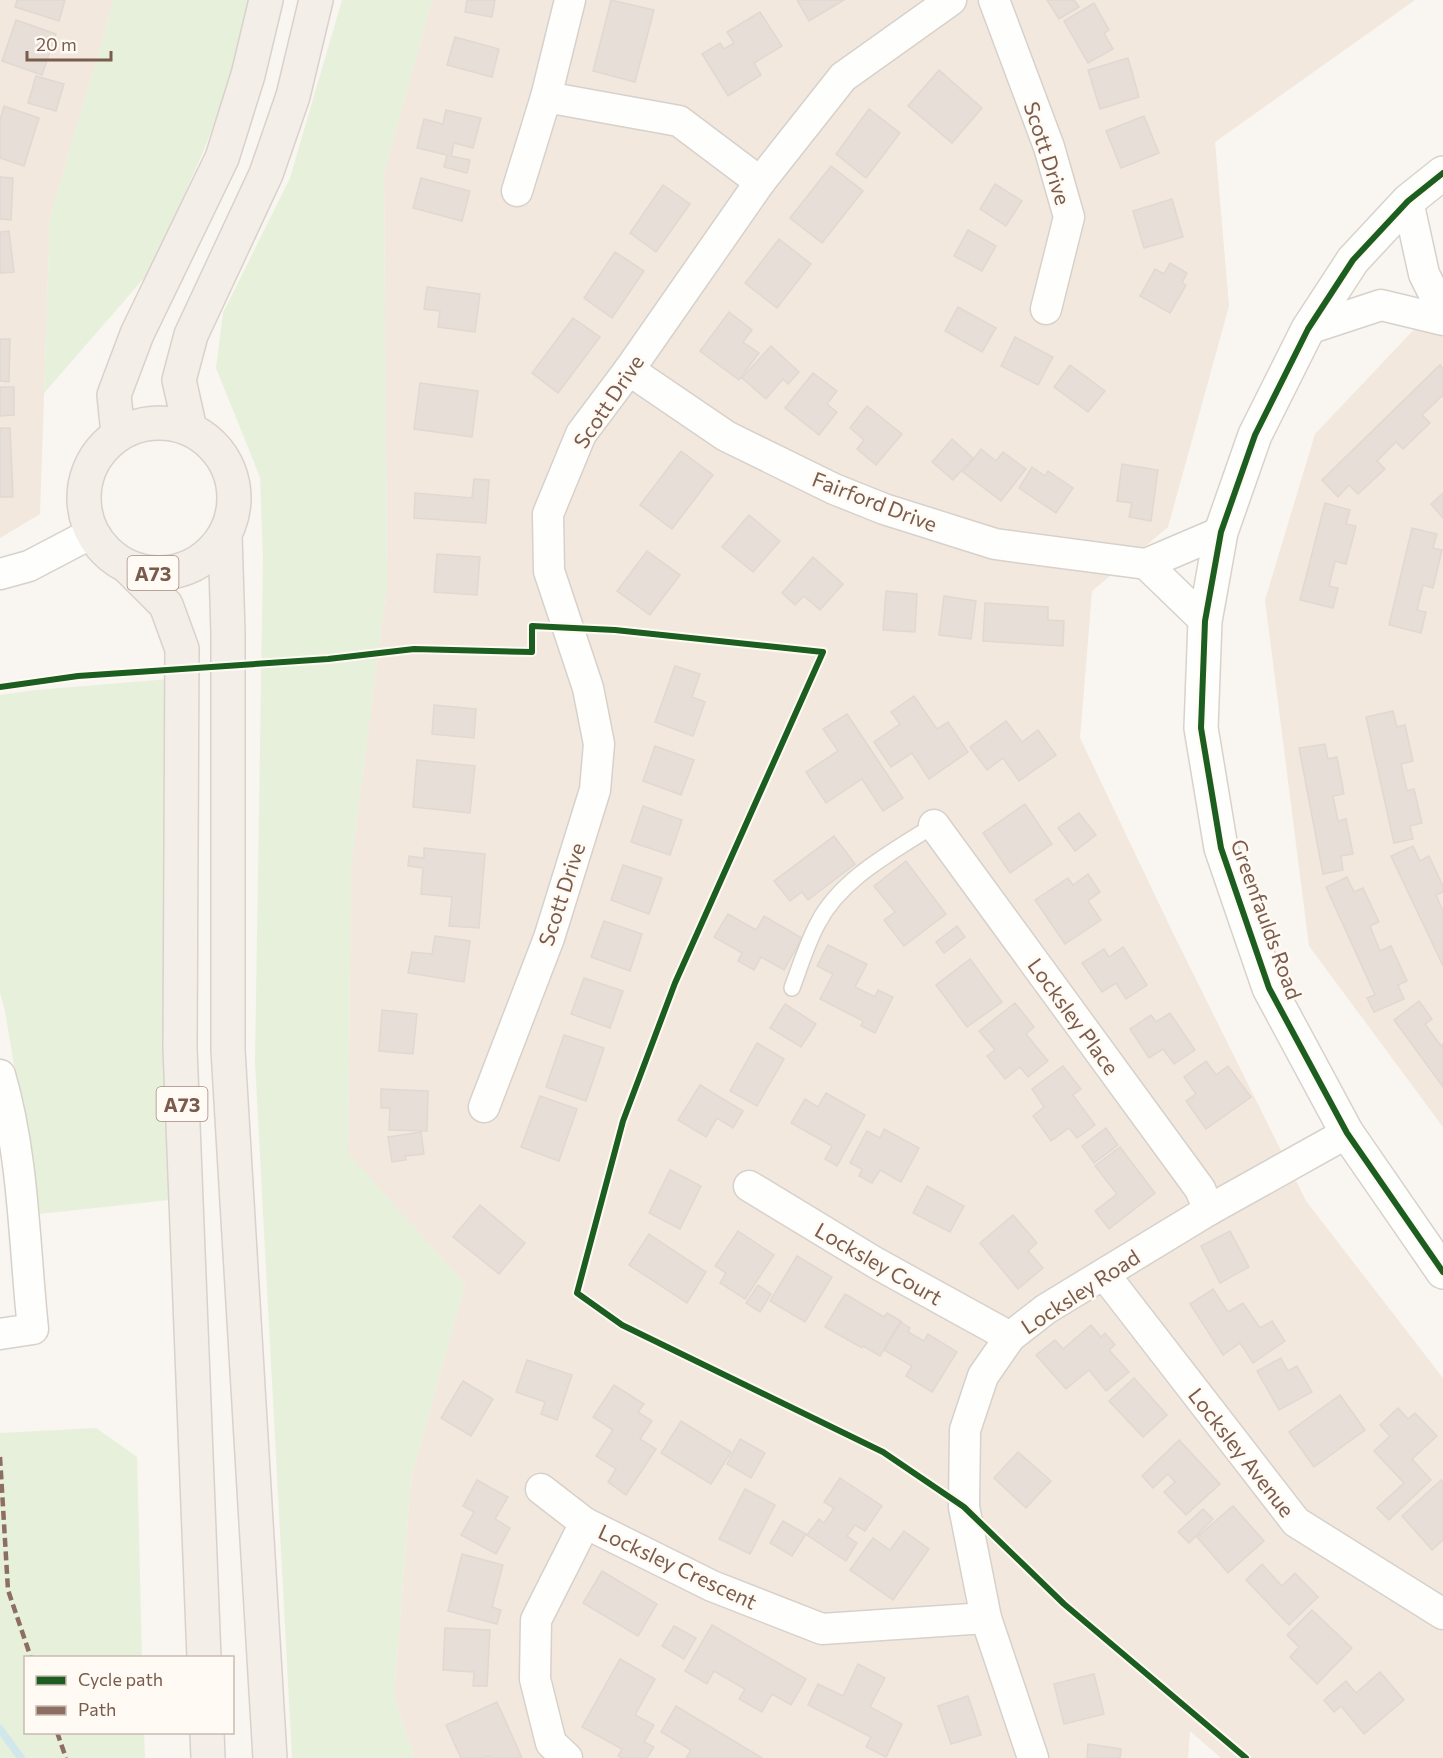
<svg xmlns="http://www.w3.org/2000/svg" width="1443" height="1758" viewBox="0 0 1443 1758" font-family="Commissioner,sans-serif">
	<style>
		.residential { fill: #f2e8de }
		.green { fill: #e7f0db }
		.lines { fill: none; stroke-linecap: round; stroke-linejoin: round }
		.stream { stroke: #d0e8ea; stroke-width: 8 }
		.building { fill: #e6ded7; stroke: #e2d8d2; stroke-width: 1.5 }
		.lane-casing { stroke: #d7d1cb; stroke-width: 18 }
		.street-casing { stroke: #d7d1cb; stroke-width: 33 }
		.secondary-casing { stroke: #d9d2cb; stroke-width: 36 }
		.primary-casing { stroke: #dad1cc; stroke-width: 36 }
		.lane { stroke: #fefefd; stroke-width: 15 }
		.street { stroke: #fefefd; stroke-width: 30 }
		.secondary { stroke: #fefefd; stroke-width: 33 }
		.primary { stroke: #f3eee8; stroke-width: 33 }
		.quiet { stroke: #8d6e63; stroke-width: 4.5; stroke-dasharray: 9 4.5; stroke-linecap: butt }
		.cycleway-casing { stroke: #fffaf3; stroke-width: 10 }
		.cycleway { stroke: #1b5e20; stroke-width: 6 }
		.labels { text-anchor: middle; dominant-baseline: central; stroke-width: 5; stroke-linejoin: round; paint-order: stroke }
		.shield { fill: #fffaf3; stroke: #a28b7f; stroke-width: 1.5 }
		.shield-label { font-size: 20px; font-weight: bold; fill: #7a5c4d }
		.street-label { font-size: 21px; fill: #7a5c4d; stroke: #fffaf3 }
	</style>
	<rect width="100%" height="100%" fill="#f9f5f0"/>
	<g class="residential">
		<polygon points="0,0 114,0 50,217 40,514 0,538"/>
		<polygon points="432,0 1415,0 1215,142 1229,306 1168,527 1092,591 1080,738 1173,933 1306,1201 1443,1378 1443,1758 1221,1758 1190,1731 1188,1758 414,1758 394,1696 411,1478 465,1284 348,1154 351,867 387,582 384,173"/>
		<polygon points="1443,299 1443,1127 1309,946 1265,600 1315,434"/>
	</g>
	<g class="green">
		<polygon points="114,0 255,0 242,50 203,152 151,270 44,393 50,217"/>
		<polygon points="342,0 432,0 384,173 387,582 351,867 348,1153 465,1284 411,1478 394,1696 414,1758 292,1758 255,1062 263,557 260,477 216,368 223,313 290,178"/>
		<polygon points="170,679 169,1200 39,1214 5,1011 0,993 0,695 36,690"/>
		<polygon points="96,1428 137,1457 142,1657 26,1658 26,1732 144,1733 145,1758 0,1758 0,1433"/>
	</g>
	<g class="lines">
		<polyline class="stream" points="0,1729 21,1758"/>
	</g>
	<g class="building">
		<polygon points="17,0 65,0 59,21 15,7"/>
		<polygon points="467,0 495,0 492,17 465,12"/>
		<polygon points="611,0 654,10 635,82 593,71"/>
		<polygon points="797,0 844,0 809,21"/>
		<polygon points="1047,0 1074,0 1079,7 1059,19"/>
		<polygon points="1094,3 1109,30 1104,33 1113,49 1088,63 1064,21"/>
		<polygon points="760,12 782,46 754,63 761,75 728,96 702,54 720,43 724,49 734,43 727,32"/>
		<polygon points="16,20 56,34 42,75 2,61"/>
		<polygon points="455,37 499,49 492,77 447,65"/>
		<polygon points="1128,58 1139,97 1100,109 1088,70"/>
		<polygon points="939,70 982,108 952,143 908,106"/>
		<polygon points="36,76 64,84 56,111 28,103"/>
		<polygon points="4,106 39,118 24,166 0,158 0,120"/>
		<polygon points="869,109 900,133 866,178 836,154"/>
		<polygon points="446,110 481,118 473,148 454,143 451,156 470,160 467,173 444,167 447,155 417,148 424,119 443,124"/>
		<polygon points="1144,116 1159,153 1121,168 1106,131"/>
		<polygon points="831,166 863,191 822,243 790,218"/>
		<polygon points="0,177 13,178 11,220 0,219"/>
		<polygon points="421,178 470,191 462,221 413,208"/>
		<polygon points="995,184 1022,201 1006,226 980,209"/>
		<polygon points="663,185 690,204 656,252 630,233"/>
		<polygon points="1172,199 1183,237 1144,248 1133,211"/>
		<polygon points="968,230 996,246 982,271 954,256"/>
		<polygon points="9,231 14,272 0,273 0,232"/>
		<polygon points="779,239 811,264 777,308 745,283"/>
		<polygon points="615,252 644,271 612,318 584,298"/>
		<polygon points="1170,263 1187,273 1182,283 1186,285 1170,313 1140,296 1155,269 1164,274"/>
		<polygon points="427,287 480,294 475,332 438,327 440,311 424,309"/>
		<polygon points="958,307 996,328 982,352 945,331"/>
		<polygon points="729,312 752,330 743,342 759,353 739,380 700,351"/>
		<polygon points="573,318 600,337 558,393 532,373"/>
		<polygon points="1015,337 1053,357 1038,385 1001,366"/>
		<polygon points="0,339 10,339 9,382 0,381"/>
		<polygon points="771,346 799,372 788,384 783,379 766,399 742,378"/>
		<polygon points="1070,365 1105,391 1088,412 1054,387"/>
		<polygon points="1440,365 1443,369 1443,397 1442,396 1422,415 1430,423 1403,449 1396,442 1377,461 1385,469 1358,494 1349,485 1338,497 1322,480"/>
		<polygon points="813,373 837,391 827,404 837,412 819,435 785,408"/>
		<polygon points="420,383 478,391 472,437 414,429"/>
		<polygon points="0,387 14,387 14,415 0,416"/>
		<polygon points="867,406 902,434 876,465 857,449 864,440 850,428"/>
		<polygon points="0,428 10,428 13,497 0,497"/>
		<polygon points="952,439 973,458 953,480 932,462"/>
		<polygon points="981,449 996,461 1003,452 1026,469 1001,501 963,472"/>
		<polygon points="681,451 713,475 672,529 640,505"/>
		<polygon points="1122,464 1158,470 1151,521 1129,517 1132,503 1117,501"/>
		<polygon points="1032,467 1045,476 1048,471 1073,488 1056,513 1019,488"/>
		<polygon points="474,479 489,480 486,523 414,518 415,493 472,498"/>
		<polygon points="1443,493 1443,518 1431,504"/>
		<polygon points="1325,503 1350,510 1346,524 1356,526 1346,564 1335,561 1329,586 1338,588 1333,608 1300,600"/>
		<polygon points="749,515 780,541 753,572 722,547"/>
		<polygon points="1412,528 1437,534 1433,548 1442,550 1433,588 1423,585 1417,610 1426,612 1421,633 1389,625"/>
		<polygon points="647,551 680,575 650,615 617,591"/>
		<polygon points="437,554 480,557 477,595 434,592"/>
		<polygon points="813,557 843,584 820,610 804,596 795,605 782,593"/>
		<polygon points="886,591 917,594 915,632 883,630"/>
		<polygon points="944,596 976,601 971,639 939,635"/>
		<polygon points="985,603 1048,607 1048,620 1064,621 1063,646 983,641"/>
		<polygon points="675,666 700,674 692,697 705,702 693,736 655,722"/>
		<polygon points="914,696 937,729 948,722 968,752 929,779 912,753 891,767 874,742 900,724 891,712"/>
		<polygon points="434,705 476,709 474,738 432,734"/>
		<polygon points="1393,711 1397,727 1405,725 1413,761 1401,764 1407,791 1414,789 1422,823 1410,826 1413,839 1394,843 1366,717"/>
		<polygon points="847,714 903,798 883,811 862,779 826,803 806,772 838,751 823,729"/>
		<polygon points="1006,721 1022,742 1038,730 1056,755 1019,781 1003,758 987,770 970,747"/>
		<polygon points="1325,744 1328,759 1337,757 1344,794 1333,796 1338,821 1346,819 1353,854 1341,856 1343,870 1323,874 1299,748"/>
		<polygon points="655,746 694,760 681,795 643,781"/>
		<polygon points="417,760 475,766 470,813 413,807"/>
		<polygon points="1025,804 1052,844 1010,873 983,833"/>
		<polygon points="643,806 682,820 670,855 631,842"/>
		<polygon points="1079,813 1096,835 1075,851 1058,828"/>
		<polygon points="834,836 855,864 808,900 802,892 790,901 774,881"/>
		<polygon points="1413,846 1420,861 1429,856 1443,886 1443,892 1436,895 1443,911 1443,966 1391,856"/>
		<polygon points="424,848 485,854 479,928 449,926 452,897 421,894 423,868 408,866 409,856 424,858"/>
		<polygon points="906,861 946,914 904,946 884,920 895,912 874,886"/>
		<polygon points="623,865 662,878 649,914 611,900"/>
		<polygon points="1088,874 1100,892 1088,901 1101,920 1065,944 1035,900 1068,878 1073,885"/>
		<polygon points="1347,877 1354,892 1363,888 1379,922 1370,926 1380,951 1391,946 1407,981 1398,985 1404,999 1374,1012 1367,998 1375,995 1326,887"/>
		<polygon points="728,914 756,930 764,916 802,938 784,970 761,957 754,970 738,961 742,953 714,937"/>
		<polygon points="604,921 642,934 630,971 591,957"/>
		<polygon points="957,926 965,937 944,953 936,942"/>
		<polygon points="435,936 470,941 464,982 408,973 412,952 432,954"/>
		<polygon points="828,945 867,964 855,987 875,997 878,990 893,997 875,1033 861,1026 863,1021 820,999 833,974 817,966"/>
		<polygon points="1123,947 1147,985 1126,999 1116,983 1102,992 1082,963 1104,949 1109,957"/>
		<polygon points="970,959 1002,1002 967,1027 936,985"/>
		<polygon points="584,978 623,991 610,1028 571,1014"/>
		<polygon points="1419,1001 1432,1019 1425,1024 1441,1046 1443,1044 1443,1087 1394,1020"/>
		<polygon points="1015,1003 1034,1027 1026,1034 1048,1061 1028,1077 1020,1067 1005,1079 987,1056 995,1050 979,1031"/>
		<polygon points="785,1004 816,1024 801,1047 770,1028"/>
		<polygon points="382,1010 417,1014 413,1054 379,1051"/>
		<polygon points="1170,1013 1195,1050 1174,1064 1163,1049 1149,1058 1130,1029 1151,1015 1156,1022"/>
		<polygon points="564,1035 604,1048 586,1101 546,1087"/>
		<polygon points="757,1043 784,1059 757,1106 730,1091"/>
		<polygon points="1206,1061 1216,1075 1228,1066 1251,1097 1206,1129 1186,1101 1196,1094 1184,1077"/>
		<polygon points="1063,1066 1081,1089 1073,1095 1095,1125 1077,1138 1069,1128 1051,1141 1033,1116 1044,1107 1032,1089"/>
		<polygon points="700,1085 743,1111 733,1128 717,1118 706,1137 678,1120"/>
		<polygon points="381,1089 428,1091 427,1131 389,1130 390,1108 381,1108"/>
		<polygon points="826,1093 865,1115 837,1166 825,1159 832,1146 791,1123 805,1099 818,1107"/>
		<polygon points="540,1096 577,1109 559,1161 521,1147"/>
		<polygon points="1106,1128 1118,1145 1094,1163 1082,1146"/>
		<polygon points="884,1129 919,1148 901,1182 880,1170 872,1183 859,1176 862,1169 850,1163 867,1131 880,1138"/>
		<polygon points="421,1132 424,1154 405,1156 406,1160 392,1162 388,1137"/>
		<polygon points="1120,1147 1155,1193 1109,1229 1095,1211 1117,1194 1095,1166"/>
		<polygon points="670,1170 701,1186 680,1229 649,1213"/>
		<polygon points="927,1186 964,1206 950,1232 913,1213"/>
		<polygon points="480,1205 525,1243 499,1274 453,1237"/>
		<polygon points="1013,1215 1037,1243 1028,1251 1043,1268 1018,1289 980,1243"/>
		<polygon points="738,1231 774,1255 745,1299 720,1283 726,1273 715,1266"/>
		<polygon points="1230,1231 1249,1267 1220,1283 1201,1246"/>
		<polygon points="649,1234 706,1272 687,1303 629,1265"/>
		<polygon points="797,1256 832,1277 805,1322 770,1301"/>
		<polygon points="758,1285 771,1294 760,1312 746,1303"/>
		<polygon points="1213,1289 1228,1312 1243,1303 1260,1328 1272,1321 1285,1341 1253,1363 1240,1343 1223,1355 1190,1304"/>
		<polygon points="845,1294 884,1317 887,1313 901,1321 880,1356 863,1346 862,1348 825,1327"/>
		<polygon points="901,1322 910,1328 908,1332 924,1341 928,1334 957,1352 932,1392 906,1376 912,1366 884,1350"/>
		<polygon points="1091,1325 1101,1337 1105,1333 1115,1345 1109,1350 1129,1372 1106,1391 1089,1370 1066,1389 1036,1355 1055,1340 1063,1349"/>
		<polygon points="1281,1358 1288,1371 1297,1366 1312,1392 1279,1410 1257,1371"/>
		<polygon points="527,1360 572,1375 557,1420 541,1414 545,1402 516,1392"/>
		<polygon points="1134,1378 1167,1415 1143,1437 1109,1401"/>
		<polygon points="463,1381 493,1399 471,1436 441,1418"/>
		<polygon points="614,1385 644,1404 638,1412 652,1421 640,1439 656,1449 626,1495 608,1482 616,1469 596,1456 613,1430 593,1417"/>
		<polygon points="1340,1395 1365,1430 1314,1467 1289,1432"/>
		<polygon points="1398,1408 1408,1419 1415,1413 1437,1436 1412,1459 1431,1480 1389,1520 1377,1508 1404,1483 1374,1451 1390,1436 1380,1425"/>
		<polygon points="681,1421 731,1452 711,1484 661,1453"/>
		<polygon points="740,1439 765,1453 751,1478 727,1464"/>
		<polygon points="1179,1440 1220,1484 1186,1515 1164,1492 1175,1482 1168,1474 1153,1488 1142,1476"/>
		<polygon points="1018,1452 1051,1481 1026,1508 994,1478"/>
		<polygon points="840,1478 882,1506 865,1531 855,1525 847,1536 857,1543 846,1561 807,1535 819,1519 824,1523 834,1508 824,1502"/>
		<polygon points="477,1480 508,1497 495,1519 510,1528 496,1554 461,1535 474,1512 463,1506"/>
		<polygon points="1441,1480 1443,1482 1443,1540 1432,1550 1402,1516"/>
		<polygon points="745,1489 775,1505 750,1554 719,1539"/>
		<polygon points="1233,1506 1264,1541 1228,1573 1197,1537"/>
		<polygon points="1203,1509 1213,1519 1189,1543 1178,1532"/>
		<polygon points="783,1521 806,1534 792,1556 770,1543"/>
		<polygon points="904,1531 929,1549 893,1600 850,1570 873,1538 890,1550"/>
		<polygon points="462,1554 503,1565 492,1607 501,1610 497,1624 448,1611"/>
		<polygon points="1262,1564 1282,1586 1295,1573 1318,1597 1289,1625 1246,1580"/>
		<polygon points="602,1571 657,1604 638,1636 583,1603"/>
		<polygon points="1312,1610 1352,1648 1317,1684 1290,1657 1299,1647 1287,1635"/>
		<polygon points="712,1625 806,1679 791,1705 772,1694 762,1712 739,1699 745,1689 714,1671 707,1684 685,1671"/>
		<polygon points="674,1626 696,1638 684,1659 662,1646"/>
		<polygon points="445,1628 490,1630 487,1686 473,1686 474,1672 443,1670"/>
		<polygon points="620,1659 655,1679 635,1715 654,1725 644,1742 654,1747 647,1758 622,1758 618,1756 622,1749 582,1727"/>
		<polygon points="858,1664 885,1678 870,1707 902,1724 886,1757 866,1747 871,1737 808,1705 818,1684 843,1696"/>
		<polygon points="1380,1672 1404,1700 1364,1734 1341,1706 1334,1712 1324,1700 1346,1681 1356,1693"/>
		<polygon points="1094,1674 1104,1714 1064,1724 1054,1684"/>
		<polygon points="968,1696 981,1735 951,1744 938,1706"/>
		<polygon points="497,1702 522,1758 490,1758 489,1756 484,1758 461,1758 446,1725"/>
		<polygon points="676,1706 762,1758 686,1758 691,1750 661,1732"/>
		<polygon points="1088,1744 1121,1749 1120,1758 1087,1758"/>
	</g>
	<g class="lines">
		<defs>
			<path id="lane" d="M792 988C800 967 807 943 818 923 841 878 893 852 934 825"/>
			<g id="street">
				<polyline points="994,0 1049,147 1069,217 1046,309"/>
				<polyline points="546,97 679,121 760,182"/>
				<polyline points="517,191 546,97 570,0"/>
				<polyline points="1408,201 1424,274 1443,312"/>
				<polyline points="1308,329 1381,305 1443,320"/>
				<polyline points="629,370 726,436 834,489 884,509 995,544 1146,564 1205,621"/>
				<polyline points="1146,564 1221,532"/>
				<polyline points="0,574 29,566 92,533"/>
				<polyline points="934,825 1200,1189 1209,1210"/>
				<path d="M0 1075C24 1157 24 1244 33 1329L0 1334"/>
				<polyline points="484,1107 549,938 595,790 599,744 588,688 549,571 548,514 581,434 629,370 760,182 843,77 951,0"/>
				<polyline points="749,1186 876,1263 1010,1337"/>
				<polyline points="1104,1274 1296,1522 1443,1614"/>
				<polyline points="541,1489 585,1523"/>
				<polyline points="567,1758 551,1743 535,1679 536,1620 585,1523 712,1586 822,1629 986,1618"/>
				<polyline points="1033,1758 986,1618 964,1507 965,1430 983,1376 1010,1337 1046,1309 1209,1210 1347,1133"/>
			</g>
			<polyline id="secondary" points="1443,173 1408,201 1353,260 1308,329 1255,435 1221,532 1205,621 1201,728 1221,848 1269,988 1347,1133 1443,1272"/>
			<g id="primary">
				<circle cx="159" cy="498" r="75"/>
				<polyline points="190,429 179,380 191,335 266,174 293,96 316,0"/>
				<polyline points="118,434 114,395 137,334 222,158 248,75 266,0"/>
				<polyline points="225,535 228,633 228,1050 270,1758"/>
				<polyline points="128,567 166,605 182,649 180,1048 204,1658"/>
				<polyline points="207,1732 208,1758"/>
			</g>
		</defs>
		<use href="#lane" class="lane-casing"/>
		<use href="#street" class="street-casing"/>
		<use href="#secondary" class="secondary-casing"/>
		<use href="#primary" class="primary-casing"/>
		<use href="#lane" class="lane"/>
		<use href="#street" class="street"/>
		<use href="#secondary" class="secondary"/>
		<use href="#primary" class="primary"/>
		<g class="quiet">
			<polyline points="0,1457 8,1590 31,1658"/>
			<polyline points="57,1732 66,1758"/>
		</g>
		<defs>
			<g id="cycleway">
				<polyline points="1443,173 1408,201 1353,260 1308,329 1255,435 1221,532 1205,621 1201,728 1221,848 1269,988 1347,1133 1443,1272"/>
				<polyline points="0,687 78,676 328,659 414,649 532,652 532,626 615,630 823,652 675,983 623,1121 577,1293 622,1325 883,1452 964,1507 1064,1604 1246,1758"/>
			</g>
		</defs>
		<use href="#cycleway" class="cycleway-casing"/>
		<use href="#cycleway" class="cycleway"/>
	</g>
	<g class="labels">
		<g class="shield">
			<rect x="127.5" y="556" width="51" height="34" rx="4.5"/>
			<rect x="156.5" y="1087" width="51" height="34" rx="4.5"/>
		</g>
		<g class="shield-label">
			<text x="153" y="573">A73</text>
			<text x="182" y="1104">A73</text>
		</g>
		<g class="street-label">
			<text transform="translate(1048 153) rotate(72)">Scott Drive</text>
			<text transform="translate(608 401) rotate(-56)">Scott Drive</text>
			<text transform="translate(875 501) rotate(21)">Fairford Drive</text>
			<text transform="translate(561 894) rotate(-72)">Scott Drive</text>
			<text transform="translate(1267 919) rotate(70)">Greenfaulds Road</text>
			<text transform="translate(1074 1016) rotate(54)">Locksley Place</text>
			<text transform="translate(879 1263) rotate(30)">Locksley Court</text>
			<text transform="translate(1080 1291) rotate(-33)">Locksley Road</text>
			<text transform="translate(1242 1452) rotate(52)">Locksley Avenue</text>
			<text transform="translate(678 1566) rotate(25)">Locksley Crescent</text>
		</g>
	</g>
	<rect x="24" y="1656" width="210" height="78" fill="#fffaf3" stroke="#cabbb1" stroke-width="1.5"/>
	<rect x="36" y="1676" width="30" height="9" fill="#1b5e20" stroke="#cabbb1" stroke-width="1.5"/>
	<text x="78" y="1686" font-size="18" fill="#7a5c4d">Cycle path</text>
	<rect x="36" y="1706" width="30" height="9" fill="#8d6e63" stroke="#cabbb1" stroke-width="1.5"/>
	<text x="78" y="1716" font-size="18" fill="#7a5c4d">Path</text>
	<path d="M27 51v9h84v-9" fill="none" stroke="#7a5c4d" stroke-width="3"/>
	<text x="36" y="51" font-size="18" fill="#7a5c4d" stroke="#fffaf3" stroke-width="4.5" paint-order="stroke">20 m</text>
</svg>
